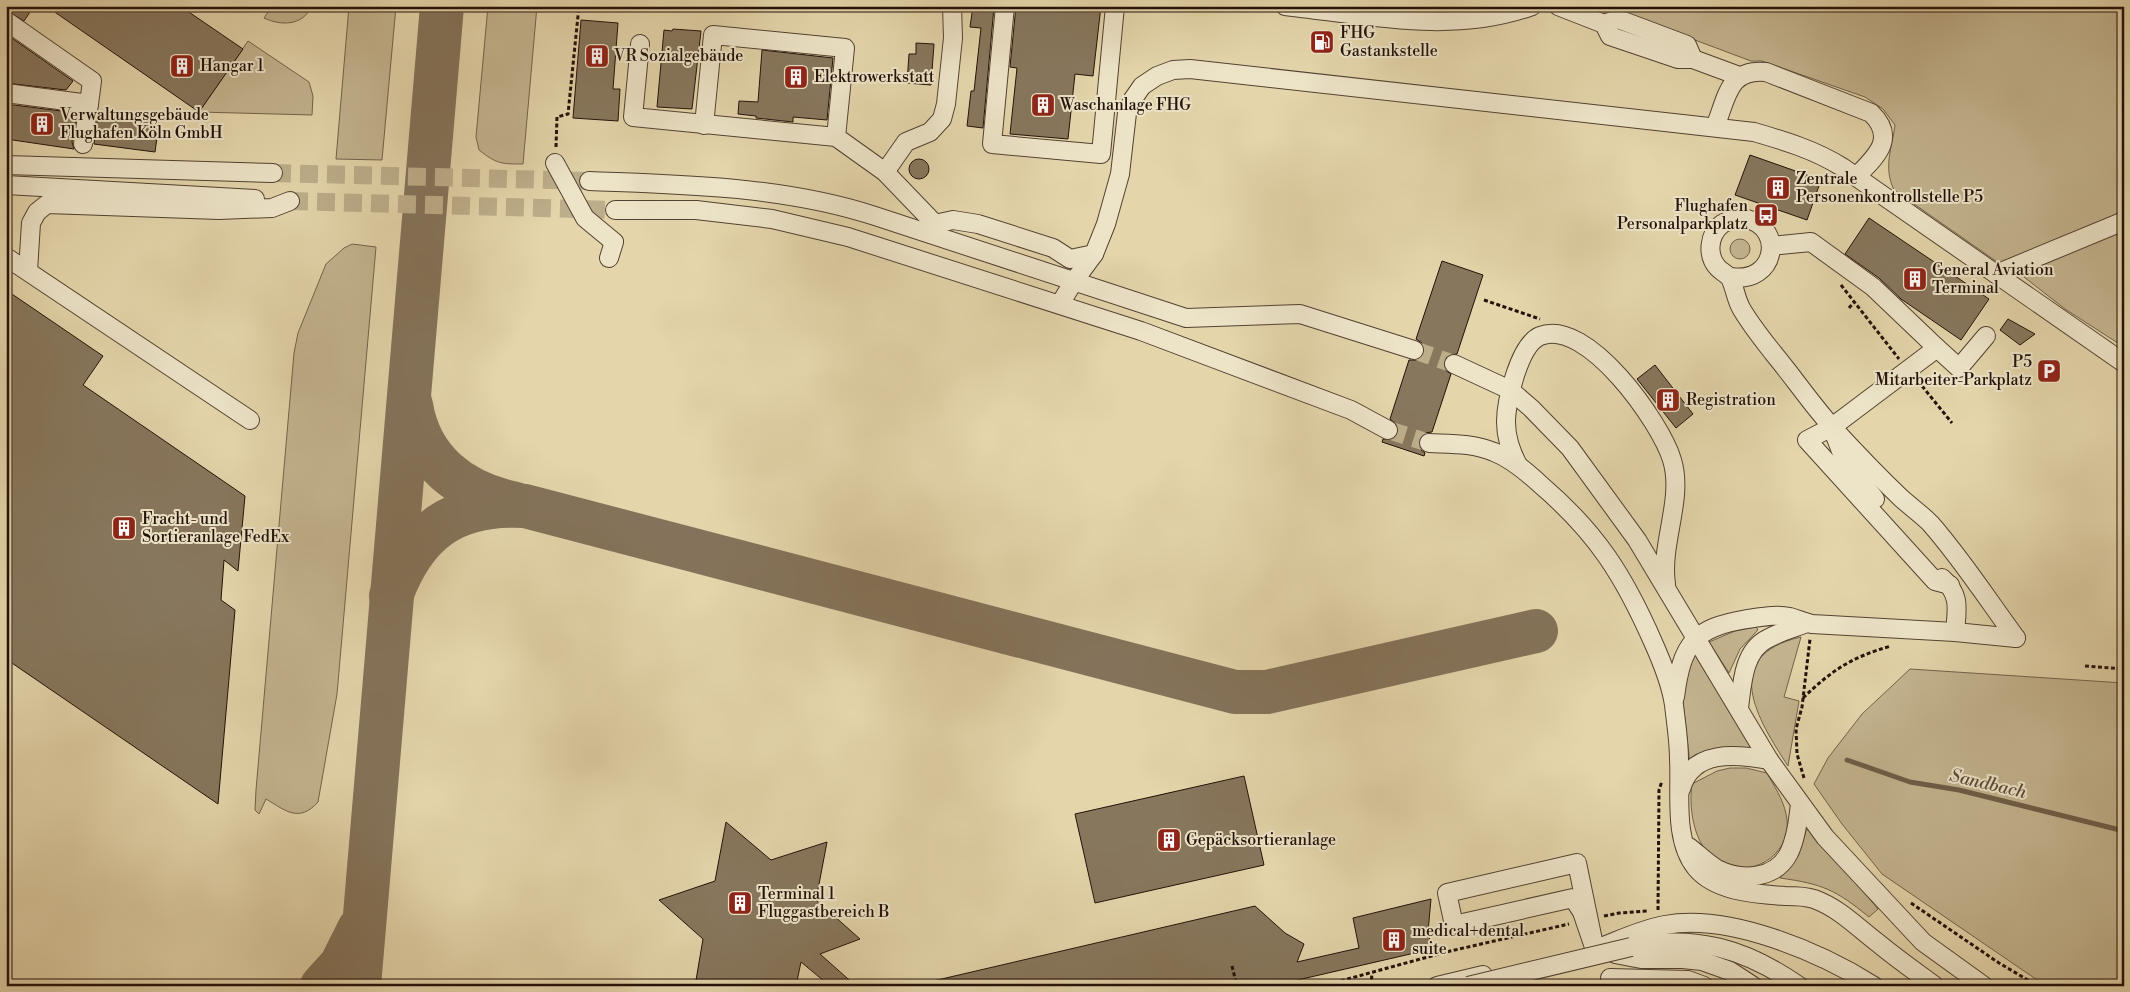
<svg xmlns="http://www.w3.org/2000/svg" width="2130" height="992" viewBox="0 0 2130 992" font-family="'Libre Bodoni',serif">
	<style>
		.green { fill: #c3b48f; stroke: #73624c }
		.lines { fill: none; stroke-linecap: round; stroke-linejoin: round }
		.stream { stroke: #6f5e49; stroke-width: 5 }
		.taxiway { stroke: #84735a; stroke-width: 44 }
		.building { fill: #87775d; stroke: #231109 }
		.minor-tunnel { stroke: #bdae8b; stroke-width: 18; stroke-dasharray: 18 9; stroke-linecap: butt }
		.minor-casing { stroke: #534232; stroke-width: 20 }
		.path { stroke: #231109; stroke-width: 3; stroke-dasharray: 4 2.5; stroke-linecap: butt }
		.minor { stroke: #ede4c8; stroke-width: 18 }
		.minor-bridge-casing { stroke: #534232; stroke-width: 20; stroke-linecap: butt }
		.minor-bridge { stroke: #ede4c8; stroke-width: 18 }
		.labels { text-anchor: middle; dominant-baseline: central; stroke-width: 4; stroke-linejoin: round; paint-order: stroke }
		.poi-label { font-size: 16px; fill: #231109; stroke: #ede4c8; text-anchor: start }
		.water-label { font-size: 18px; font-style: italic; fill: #5c4b39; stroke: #ede4c8 }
	</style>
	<rect width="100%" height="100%" fill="#e4d5ab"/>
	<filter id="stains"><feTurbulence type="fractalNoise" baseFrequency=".004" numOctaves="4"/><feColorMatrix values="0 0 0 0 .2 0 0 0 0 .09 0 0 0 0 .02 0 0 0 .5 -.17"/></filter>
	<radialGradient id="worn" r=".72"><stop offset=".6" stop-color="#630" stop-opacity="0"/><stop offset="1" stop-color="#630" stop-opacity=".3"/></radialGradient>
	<g class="green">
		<path d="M272 6H312C303 26 281 26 264 18Z"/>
		<polygon points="349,6 396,6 382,160 336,159"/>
		<path d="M488 6H537L523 164C501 164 497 164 479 150L476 137Z"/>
		<path d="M1604 6H2124V216L2003 266 1894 190C1883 167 1892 148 1895 125L1883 109 1865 97 1762 61H1751Z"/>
		<polygon points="248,41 309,82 313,96 312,115 199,112"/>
		<polygon points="2124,230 2124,347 2065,309 2024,277 2026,271"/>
		<circle cx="1740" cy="249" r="10"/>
		<path d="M352 244 376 247 337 694 318 802C299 823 286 811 266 799L259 814 255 810 256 790 294 353 298 333 326 264 344 248Z"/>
		<polygon points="1755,627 1758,629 1757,631 1740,649 1729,673 1709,642 1735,631"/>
		<path d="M1801 637 1784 697 1799 701 1788 766C1758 720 1718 656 1801 637Z"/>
		<polygon points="1695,655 1754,751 1690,765 1682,692 1686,676"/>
		<polygon points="1910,669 2124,683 2124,986 2046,986 1882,874 1842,824 1814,784 1828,758 1862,714"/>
		<path d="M1730 768H1746L1767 773C1774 786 1783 799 1786 814 1795 850 1757 878 1724 865 1695 853 1688 811 1692 784L1717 771Z"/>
		<path d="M1810 829 1878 909 1869 917C1836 890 1823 884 1780 878 1794 862 1802 850 1806 830Z"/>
	</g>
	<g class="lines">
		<polyline class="stream" points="1847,760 1910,782 1959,790 2124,831"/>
		<g class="taxiway">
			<path d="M411 405C420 462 462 493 516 504"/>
			<path d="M391 596C415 531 454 502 525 506L1235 692H1267L1536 631"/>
			<polyline points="322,986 341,965 359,929"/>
			<polyline points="359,986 442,6"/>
		</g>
	</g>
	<g class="building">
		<polygon points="6,6 34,6 24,21 6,10"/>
		<polygon points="46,6 180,6 243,49 199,112"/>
		<polygon points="973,6 994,7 983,128 967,126 971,91 974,91 981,28 970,27"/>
		<polygon points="1016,6 1101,6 1093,76 1075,74 1068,139 1010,134 1017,68 1010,67"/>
		<polygon points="581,20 618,23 613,89 620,89 618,121 573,118"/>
		<polygon points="673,29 701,31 692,109 657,107 664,30 672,31"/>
		<polygon points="6,34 73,81 66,90 6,83"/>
		<polygon points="916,43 934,44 931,85 907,83 909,54 916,54"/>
		<polygon points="762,50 833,58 827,120 793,117 793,122 756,118 756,116 738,114 739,101 758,102"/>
		<polygon points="6,104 77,113 72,142 74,149 6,139"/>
		<polygon points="98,115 159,123 155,152 94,144"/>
		<polygon points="1750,155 1821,180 1807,220 1735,195"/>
		<circle cx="919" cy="169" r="10"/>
		<polygon points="1869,218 1989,299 1961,340 1901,299 1879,278 1845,254"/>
		<polygon points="1442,261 1483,275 1457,354 1448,355 1444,360 1445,370 1451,374 1432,432 1424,433 1420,438 1419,448 1425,453 1424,456 1382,442 1383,439 1393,439 1398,435 1397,425 1390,419 1409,360 1417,360 1424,354 1422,343 1416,339"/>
		<polygon points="6,290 103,356 83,385 245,496 238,571 224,560 221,600 235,610 218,804 6,659"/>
		<polygon points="2008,319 2035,334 2020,345 2000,330"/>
		<polygon points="1655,365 1693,414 1676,428 1637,379"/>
		<polygon points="1244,776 1264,865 1095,903 1075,814"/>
		<polygon points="726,822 771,860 827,842 816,900 860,939 820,954 856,986 830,986 801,962 796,986 695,986 703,939 659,900 715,881"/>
		<polygon points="1431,899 1428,932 1432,949 1289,982 1288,986 933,986 933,981 1255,906 1285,933 1304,944 1297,962 1359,948 1353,918"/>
	</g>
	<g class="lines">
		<g class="minor-tunnel">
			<polyline points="273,173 589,181"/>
			<polyline points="290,201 615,210"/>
			<polyline points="1414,350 1454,364"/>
			<polyline points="1388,430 1429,443"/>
		</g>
		<defs>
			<g id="minor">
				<polyline points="1005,6 992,144 1101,154 1115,6"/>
				<path d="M1285 6C1366 15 1453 35 1532 6"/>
				<polyline points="1558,6 1604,24 1610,36 1678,59 1693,59 1739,76"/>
				<polyline points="6,21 92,81 89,104 6,93"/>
				<polyline points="1604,24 1618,19 1687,45 1693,59"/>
				<polyline points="640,44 633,117 836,137 885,172 935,224 953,220 978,224 1053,248 1070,259 1094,254"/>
				<polyline points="704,125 713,35 845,48 836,137"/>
				<path d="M1715 127C1727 98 1728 68 1766 72L1871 113C1898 139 1874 158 1856 177"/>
				<polyline points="83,144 89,104"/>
				<polyline points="555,163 585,218 614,242 609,258"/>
				<polyline points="6,165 273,173"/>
				<polyline points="885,172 906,142 930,132 942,119 946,104 953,38 952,6"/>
				<path d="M589 181C685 185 783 186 875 216L1186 318 1300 314 1414 350"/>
				<polyline points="6,185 255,199"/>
				<polyline points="615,210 696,210 772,219 848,237 1141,331 1351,410 1388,430"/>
				<polyline points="1771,246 1811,242 1873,287 1937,348 1832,427 1807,440 1935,581 1950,585"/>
				<polyline points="6,257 250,420"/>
				<polyline points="28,271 31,223 37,212 47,204 219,210 272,208 290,201"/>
				<polyline points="1996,274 2124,221"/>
				<path d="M1731 277C1776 284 1785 228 1747 219 1739 217 1730 219 1722 224 1709 234 1706 255 1718 268 1722 272 1729 275 1731 280 1735 289 1736 299 1741 308 1750 324 1763 340 1774 354 1794 378 1812 405 1833 428 1855 452 1878 476 1901 498 1911 507 1921 514 1930 523 1961 558 1988 600 2016 638"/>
				<path d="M1060 304 1074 281 1094 254 1106 224 1120 174 1127 113 1133 99 1142 86 1157 76 1173 70 1190 69 1754 132C1785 141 1815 150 1842 167L2124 363"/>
				<polyline points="1937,348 1959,368 1986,336"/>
				<polyline points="1454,364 1510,390 1531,408 1570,448 1637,540 1769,760 1825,837 1923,942 1984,986"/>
				<polyline points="1834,433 1844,459 1875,499"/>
				<path d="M1429 443C1451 444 1473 443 1494 452 1512 459 1527 472 1541 485 1597 533 1624 576 1653 642 1662 662 1671 684 1674 705 1676 723 1679 741 1679 759 1681 792 1673 840 1696 868 1716 892 1756 894 1785 896 1794 896 1805 896 1814 899 1839 908 1857 927 1878 943 1896 958 1916 972 1935 986"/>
				<path d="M1518 465C1511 452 1506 438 1506 422 1506 402 1519 345 1540 336 1587 317 1661 423 1672 460 1684 499 1660 543 1666 584"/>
				<path d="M1942 578C1961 595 1957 609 1955 632"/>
				<path d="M1675 697C1682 643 1694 628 1747 619 1762 617 1775 614 1790 617 1797 619 1804 622 1812 624L1955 632 2016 638"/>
				<path d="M1739 708C1742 685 1743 651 1767 639 1779 632 1794 628 1807 623"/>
				<path d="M1681 789C1692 749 1737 754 1769 760"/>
				<path d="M1689 847C1698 854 1707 863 1717 869 1741 881 1775 880 1789 853 1796 838 1798 821 1800 804"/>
				<polygon points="1577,863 1595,950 1582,912 1573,898 1454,925 1447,893"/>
				<path d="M1631 947C1696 934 1746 949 1799 986"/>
				<path d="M1596 949C1618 941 1641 929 1665 925 1729 913 1820 952 1874 986"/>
				<polyline points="1615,954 1641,959 1683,959 1702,961 1730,971 1753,986"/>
				<polyline points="1610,978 1688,980 1704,986"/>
				<polyline points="1437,986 1483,975"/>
			</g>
		</defs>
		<use href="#minor" class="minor-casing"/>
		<g class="path">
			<polyline points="556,147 557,117 568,114 579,6"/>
			<polyline points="1841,285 1899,359"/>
			<polyline points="1484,300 1540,319"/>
			<polyline points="1849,308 1854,302"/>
			<polyline points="1918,381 1952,423"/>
			<polyline points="2085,666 2124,669"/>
			<path d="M1803 698C1832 670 1852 657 1891 646"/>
			<polyline points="1804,778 1797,754 1796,729 1802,707 1810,639"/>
			<polyline points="1911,903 1999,963 2038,986"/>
			<polyline points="1658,910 1659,790 1662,781"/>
			<polyline points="1604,916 1619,913 1648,911"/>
			<polyline points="1232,966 1237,986"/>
			<polyline points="1322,986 1446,952 1569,924"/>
			<polyline points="1371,986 1372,973"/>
		</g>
		<use href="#minor" class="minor"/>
		<defs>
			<polyline id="minor-bridge" points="1468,986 1631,947"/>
		</defs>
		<use href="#minor-bridge" class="minor-bridge-casing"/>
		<use href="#minor-bridge" class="minor-bridge"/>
	</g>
	<defs>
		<symbol id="fuel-square" viewBox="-11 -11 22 22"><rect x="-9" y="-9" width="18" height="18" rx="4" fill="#8f2418" stroke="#ede4c8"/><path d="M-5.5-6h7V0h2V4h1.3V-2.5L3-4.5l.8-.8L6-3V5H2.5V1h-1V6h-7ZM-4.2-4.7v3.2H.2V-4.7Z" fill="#fff"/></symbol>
		<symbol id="building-square" viewBox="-11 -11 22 22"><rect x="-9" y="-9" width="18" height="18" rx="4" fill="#8f2418" stroke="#ede4c8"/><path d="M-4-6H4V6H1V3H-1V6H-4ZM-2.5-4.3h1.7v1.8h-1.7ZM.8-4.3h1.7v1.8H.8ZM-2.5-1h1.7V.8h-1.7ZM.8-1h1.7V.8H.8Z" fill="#fff"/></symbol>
		<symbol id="bus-square" viewBox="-11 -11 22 22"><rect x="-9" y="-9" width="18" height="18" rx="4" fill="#8f2418" stroke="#ede4c8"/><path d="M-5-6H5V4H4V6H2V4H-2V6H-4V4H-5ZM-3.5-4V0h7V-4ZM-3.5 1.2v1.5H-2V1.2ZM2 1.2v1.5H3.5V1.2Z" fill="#fff"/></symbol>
		<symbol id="parking-square" viewBox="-11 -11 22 22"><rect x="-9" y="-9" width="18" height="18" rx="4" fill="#8f2418" stroke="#ede4c8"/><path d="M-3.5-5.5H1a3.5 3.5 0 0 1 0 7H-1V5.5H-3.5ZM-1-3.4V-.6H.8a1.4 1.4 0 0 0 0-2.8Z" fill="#fff"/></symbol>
	</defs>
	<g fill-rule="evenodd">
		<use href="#fuel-square" x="1308" y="28" width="28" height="28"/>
		<use href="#building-square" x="583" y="42" width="28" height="28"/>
		<use href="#building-square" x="168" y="52" width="28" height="28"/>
		<use href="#building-square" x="782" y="63" width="28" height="28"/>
		<use href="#building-square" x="1029" y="91" width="28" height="28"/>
		<use href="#building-square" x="28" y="110" width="28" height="28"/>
		<use href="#building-square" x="1764" y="174" width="28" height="28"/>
		<use href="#bus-square" x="1752" y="201" width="28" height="28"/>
		<use href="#building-square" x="1901" y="265" width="28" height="28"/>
		<use href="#parking-square" x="2035" y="357" width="28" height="28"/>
		<use href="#building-square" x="1654" y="386" width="28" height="28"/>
		<use href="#building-square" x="110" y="514" width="28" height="28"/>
		<use href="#building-square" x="1155" y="826" width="28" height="28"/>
		<use href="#building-square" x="726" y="889" width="28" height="28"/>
		<use href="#building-square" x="1380" y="926" width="28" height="28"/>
	</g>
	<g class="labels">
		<g class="poi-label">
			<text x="1340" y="33">FHG<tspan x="1340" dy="18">Gastankstelle</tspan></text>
			<text x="614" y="56">VR Sozialgebäude</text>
			<text x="200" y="66">Hangar 1</text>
			<text x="814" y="77">Elektrowerkstatt</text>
			<text x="1060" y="105">Waschanlage FHG</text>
			<text x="60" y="115">Verwaltungsgebäude<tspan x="60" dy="18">Flughafen Köln GmbH</tspan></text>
			<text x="1796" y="179">Zentrale<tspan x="1796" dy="18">Personenkontrollstelle P5</tspan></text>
			<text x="1748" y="206" text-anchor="end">Flughafen<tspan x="1748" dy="18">Personalparkplatz</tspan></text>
			<text x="1932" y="270">General Aviation<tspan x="1932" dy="18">Terminal</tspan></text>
			<text x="2032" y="362" text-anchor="end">P5<tspan x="2032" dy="18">Mitarbeiter-Parkplatz</tspan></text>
			<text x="1686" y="400">Registration</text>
			<text x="142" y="519">Fracht- und<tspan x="142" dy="18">Sortieranlage FedEx</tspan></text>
			<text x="1186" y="840">Gepäcksortieranlage</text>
			<text x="758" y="894">Terminal 1<tspan x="758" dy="18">Fluggastbereich B</tspan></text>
			<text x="1412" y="931">medical+dental<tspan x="1412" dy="18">suite</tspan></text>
		</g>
		<g class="water-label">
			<text transform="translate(1988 784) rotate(13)">Sandbach</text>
		</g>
	</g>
	<rect width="2130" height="992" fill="none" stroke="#e4d5ab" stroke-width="25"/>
	<rect x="8" y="8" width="2115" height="977" fill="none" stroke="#231109" stroke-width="2.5"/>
	<rect x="12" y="12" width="2105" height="967" fill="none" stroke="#231109"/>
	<rect width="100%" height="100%" filter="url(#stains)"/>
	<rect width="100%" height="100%" fill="url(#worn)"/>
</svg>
